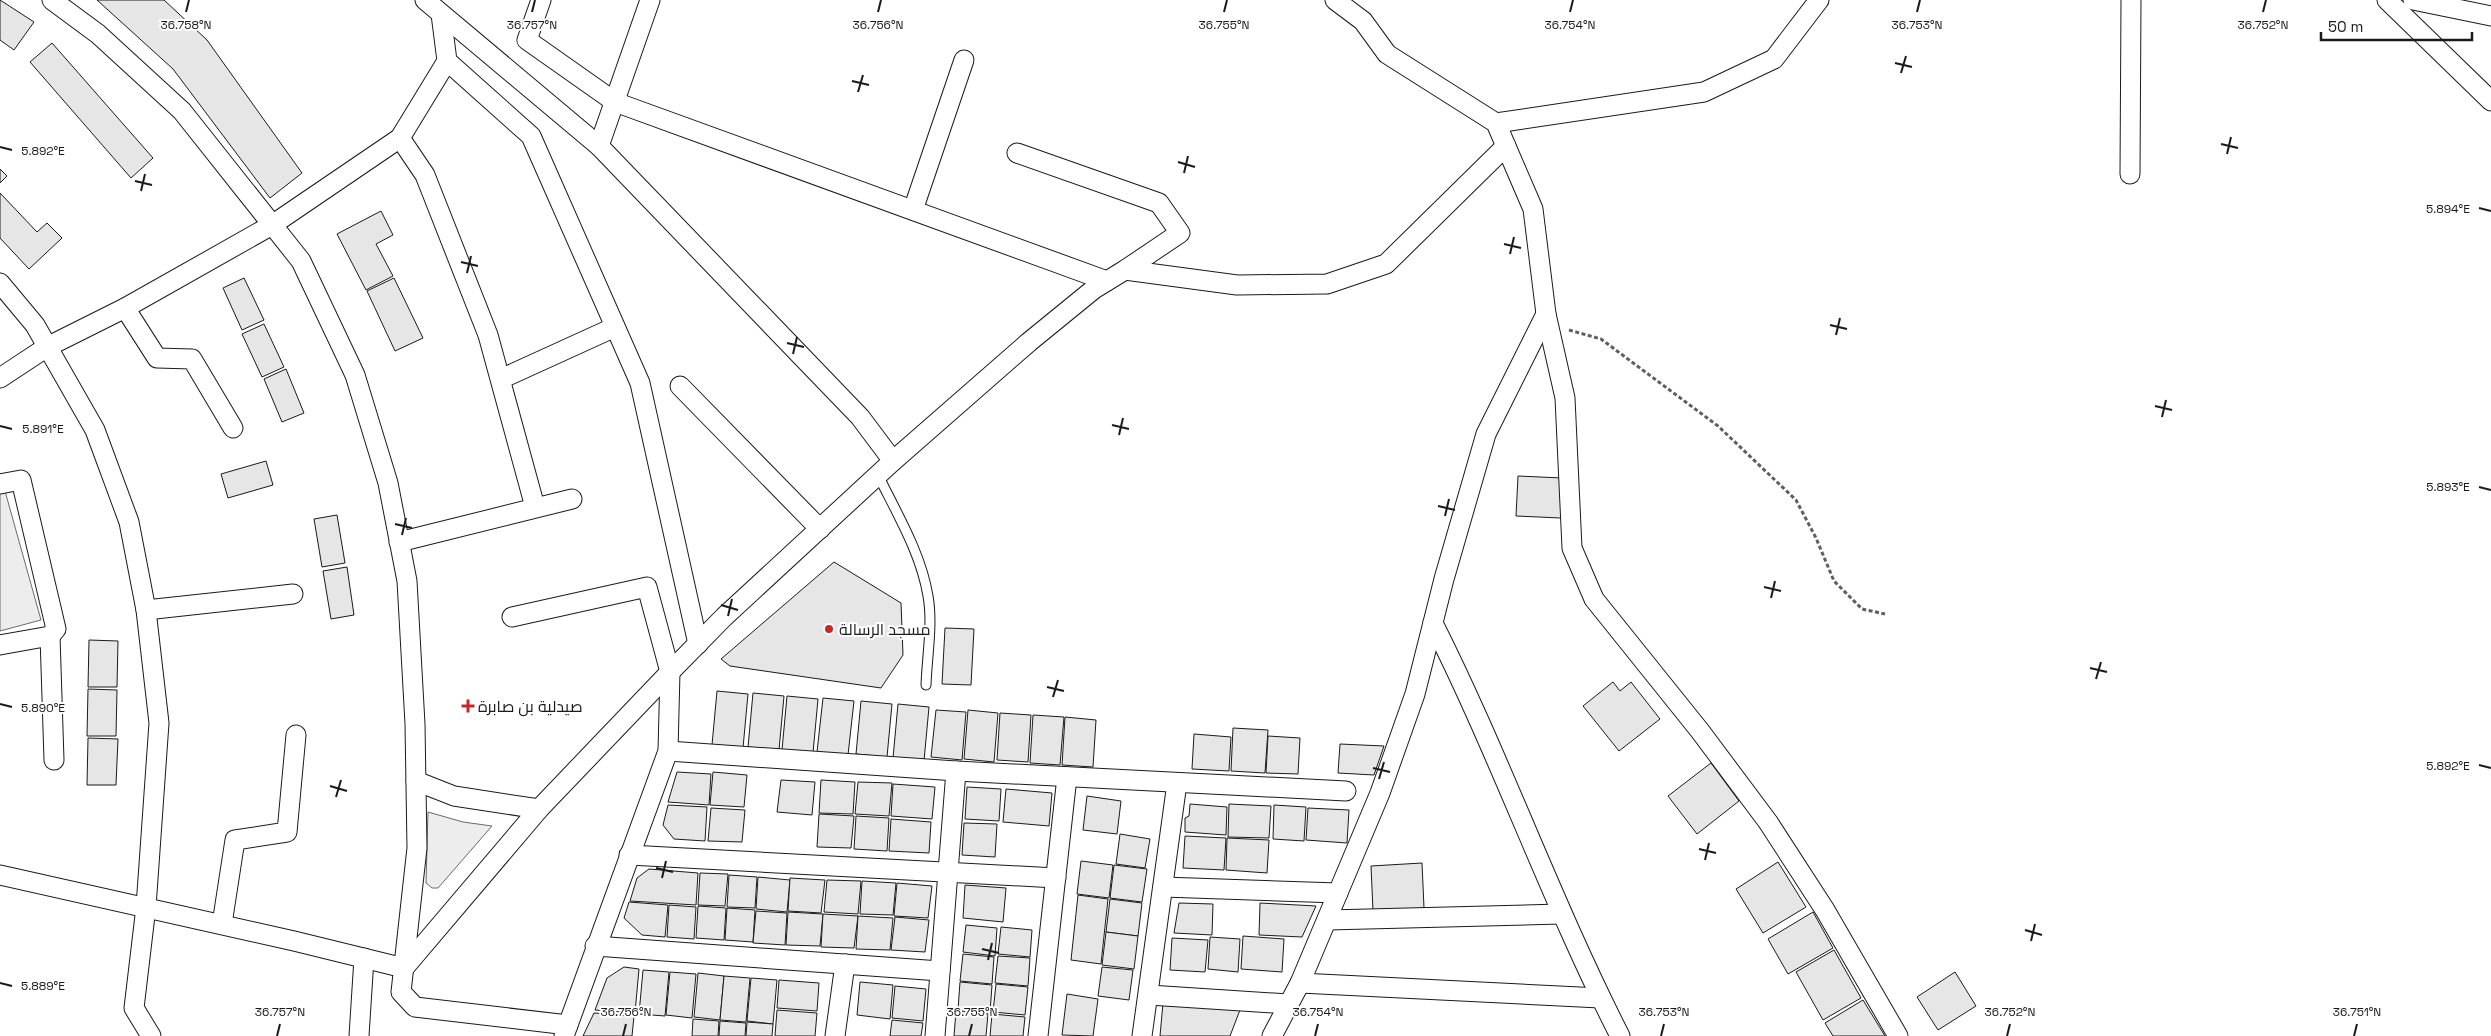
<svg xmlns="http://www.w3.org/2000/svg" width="2491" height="1036" viewBox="0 0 2491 1036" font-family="'Space Grotesk',Cairo,sans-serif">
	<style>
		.green { fill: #ededed; stroke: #6a6a6a }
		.building { fill: #e6e6e6; stroke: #1a1a1a }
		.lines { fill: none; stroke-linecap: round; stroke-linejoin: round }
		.service-casing { stroke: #1a1a1a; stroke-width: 11 }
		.minor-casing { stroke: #1a1a1a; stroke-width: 21 }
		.path { stroke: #5f5f5f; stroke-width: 3; stroke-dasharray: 4 2.5; stroke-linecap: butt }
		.service { stroke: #fff; stroke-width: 9 }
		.minor { stroke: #fff; stroke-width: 19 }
		.ticks { fill: none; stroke: #1a1a1a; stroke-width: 2 }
		.poi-dot { fill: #c62828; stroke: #fff; stroke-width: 2 }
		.labels { text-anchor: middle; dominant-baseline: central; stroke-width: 4; stroke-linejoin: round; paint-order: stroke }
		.poi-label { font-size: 16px; fill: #1a1a1a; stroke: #fff; text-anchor: start }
		.ticks-label { font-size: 12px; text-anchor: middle; fill: #1a1a1a; stroke: #fff; stroke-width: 4; stroke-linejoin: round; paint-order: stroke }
	</style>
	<rect width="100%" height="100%" fill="#fff"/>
	<g class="green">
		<polygon points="5,491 41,620 0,631 0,493"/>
		<polygon points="428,812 463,822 492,826 438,888 432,888 426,883"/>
	</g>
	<g class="building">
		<polygon points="0,0 34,22 14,50 0,40"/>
		<polygon points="97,0 164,0 207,40 302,173 270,198 173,69"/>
		<polygon points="52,43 153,158 131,178 30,62"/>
		<polygon points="0,169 7,176 0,183"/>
		<polygon points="0,193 37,232 47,223 62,238 29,269 0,238"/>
		<polygon points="381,211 393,235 376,244 393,276 366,290 337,234"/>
		<polygon points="244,278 264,320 242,330 223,288"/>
		<polygon points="394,278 423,338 395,351 367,291"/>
		<polygon points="264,324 284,367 262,377 242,334"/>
		<polygon points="286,369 304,413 282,422 264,379"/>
		<polygon points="266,461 273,485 228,498 221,474"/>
		<polygon points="1518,476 1562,478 1561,518 1516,516"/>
		<polygon points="337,515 345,563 322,567 314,519"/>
		<polygon points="834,562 901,603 903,655 881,688 730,666 721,659"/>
		<polygon points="347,567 354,615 331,619 323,571"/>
		<polygon points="945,628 974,629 971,685 942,684"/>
		<polygon points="89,640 118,641 117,687 88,687"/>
		<polygon points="1613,682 1620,691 1631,682 1660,719 1619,751 1583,706"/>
		<polygon points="88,689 117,690 116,736 87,736"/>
		<polygon points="717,691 748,694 743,748 712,745"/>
		<polygon points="753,693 784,696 779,750 748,747"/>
		<polygon points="787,696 818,699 813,753 782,750"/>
		<polygon points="823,698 854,701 848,755 817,752"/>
		<polygon points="861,701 892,704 887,757 856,754"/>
		<polygon points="898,704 929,707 924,761 893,758"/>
		<polygon points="936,710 966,712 962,760 931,757"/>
		<polygon points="968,710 998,713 994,762 964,759"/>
		<polygon points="1000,713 1031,715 1028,762 997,760"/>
		<polygon points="1033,715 1064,717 1060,765 1030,763"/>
		<polygon points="1065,717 1096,720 1093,767 1062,765"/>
		<polygon points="1233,728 1268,730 1265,773 1231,771"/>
		<polygon points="1194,734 1231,737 1229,771 1192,769"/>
		<polygon points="1268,736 1300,738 1298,774 1266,773"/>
		<polygon points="88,738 118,739 116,785 87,785"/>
		<polygon points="1340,744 1384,746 1374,775 1338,773"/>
		<polygon points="1711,763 1739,801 1697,834 1668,796"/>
		<polygon points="677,772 711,774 709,805 668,802"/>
		<polygon points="713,772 747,775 744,807 710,805"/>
		<polygon points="781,780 815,782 812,815 777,812"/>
		<polygon points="821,780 855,782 853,814 819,813"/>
		<polygon points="858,782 892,783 889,816 855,814"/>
		<polygon points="893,784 935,787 932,819 891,816"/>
		<polygon points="967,787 1001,789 999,821 965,819"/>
		<polygon points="1006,789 1052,793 1049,826 1003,822"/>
		<polygon points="1087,796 1121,801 1117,834 1083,830"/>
		<polygon points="1190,804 1227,807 1226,835 1185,832 1185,818 1189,816"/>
		<polygon points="1229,804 1271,806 1269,838 1228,837"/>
		<polygon points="668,805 707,807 705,841 674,839 663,825"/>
		<polygon points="1274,805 1306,807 1304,841 1273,839"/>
		<polygon points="711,808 745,810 742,842 708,841"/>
		<polygon points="1308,808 1349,810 1347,843 1306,840"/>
		<polygon points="819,814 854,816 851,848 817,847"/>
		<polygon points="856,816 889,818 887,851 854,849"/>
		<polygon points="891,819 931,822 929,853 889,851"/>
		<polygon points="964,823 997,824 995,857 962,855"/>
		<polygon points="1120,834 1150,839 1145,868 1116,864"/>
		<polygon points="1185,836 1226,838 1224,870 1183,868"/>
		<polygon points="1227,838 1269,840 1267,873 1226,870"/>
		<polygon points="1081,861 1113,865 1109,898 1077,894"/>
		<polygon points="1778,862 1806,907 1763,933 1736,889"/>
		<polygon points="1422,863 1424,908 1373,911 1371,866"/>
		<polygon points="1114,865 1147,869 1142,902 1110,898"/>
		<polygon points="649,869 698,873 696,905 630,901 637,878"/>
		<polygon points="700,873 728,874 725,906 698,905"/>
		<polygon points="729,875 757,877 755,908 727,907"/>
		<polygon points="758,877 790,880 787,912 756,909"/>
		<polygon points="790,878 825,880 821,913 788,911"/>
		<polygon points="827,880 861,881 858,914 824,912"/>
		<polygon points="862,881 896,883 893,915 860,914"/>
		<polygon points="897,883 932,886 928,918 894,916"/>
		<polygon points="965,885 1006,888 1003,922 963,918"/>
		<polygon points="1078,895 1108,899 1101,964 1071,960"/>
		<polygon points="1110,899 1142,903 1138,936 1106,932"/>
		<polygon points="629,902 668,905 665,937 642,935 624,918"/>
		<polygon points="1179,903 1213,904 1212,935 1174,933"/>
		<polygon points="1260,903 1316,906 1302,937 1259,935"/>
		<polygon points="669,905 696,907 694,939 667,937"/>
		<polygon points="698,906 726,908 724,940 696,938"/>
		<polygon points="727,908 755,910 753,942 725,940"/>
		<polygon points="756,911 787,913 785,945 753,943"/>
		<polygon points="788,912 823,914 820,946 786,945"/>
		<polygon points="1813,912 1833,948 1788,974 1768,939"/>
		<polygon points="823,914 858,916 854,948 821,947"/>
		<polygon points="858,916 893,918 890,950 856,949"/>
		<polygon points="895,917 929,920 925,952 891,950"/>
		<polygon points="966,925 997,928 995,956 963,952"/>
		<polygon points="1001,927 1032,930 1030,957 998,954"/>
		<polygon points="1106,932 1138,936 1134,969 1102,965"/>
		<polygon points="1243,936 1284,939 1282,972 1241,969"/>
		<polygon points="1210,937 1240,939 1238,972 1208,969"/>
		<polygon points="1172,938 1208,940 1205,972 1170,970"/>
		<polygon points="1834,950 1861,998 1823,1020 1796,972"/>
		<polygon points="963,954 994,957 992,984 960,981"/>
		<polygon points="998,956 1030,958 1028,986 995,983"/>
		<polygon points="624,967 639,969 635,1013 595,1010 607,978"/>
		<polygon points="1102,967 1133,970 1129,1000 1098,996"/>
		<polygon points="643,970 669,972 665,1016 639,1014"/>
		<polygon points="670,972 696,974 692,1018 666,1015"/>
		<polygon points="1955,972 1976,1006 1938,1030 1917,997"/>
		<polygon points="698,973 724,976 720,1020 694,1017"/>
		<polygon points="724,976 750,978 746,1022 720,1020"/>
		<polygon points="751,978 777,980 773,1024 747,1021"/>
		<polygon points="779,980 819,983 817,1011 777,1008"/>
		<polygon points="860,982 893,985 890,1019 857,1015"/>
		<polygon points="960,982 992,985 990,1013 958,1010"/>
		<polygon points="996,984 1028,987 1025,1015 993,1012"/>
		<polygon points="895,986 926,989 923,1021 892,1018"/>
		<polygon points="1067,994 1098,999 1093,1036 1062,1035"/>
		<polygon points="1863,1000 1885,1036 1833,1036 1825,1023"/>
		<polygon points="1163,1003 1240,1010 1230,1036 1160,1036"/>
		<polygon points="777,1010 817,1013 815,1036 775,1036"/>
		<polygon points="956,1011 988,1014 986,1036 954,1036"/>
		<polygon points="594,1013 634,1016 632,1036 583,1036"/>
		<polygon points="992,1014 1025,1017 1023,1036 990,1036"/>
		<polygon points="693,1019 719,1021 718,1036 692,1036"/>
		<polygon points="892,1020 923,1023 921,1036 890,1036"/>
		<polygon points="720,1021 746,1023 745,1036 719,1036"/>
		<polygon points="747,1022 773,1024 772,1036 746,1036"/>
	</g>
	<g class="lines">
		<defs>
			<path id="service" d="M878 475C897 514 921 553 928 596 933 624 927 656 926 685"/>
			<g id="minor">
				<polyline points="52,0 98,34 182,111 301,261 355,375 388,483 407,581 415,724 417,848 401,992 415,1007 568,1025"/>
				<polyline points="541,0 527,40 615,102 1107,281"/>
				<polyline points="1335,0 1363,21 1387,54 1496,123 1533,209 1546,314 1565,398 1572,548 1594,599 1700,731 1768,822 1825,910 1898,1036"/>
				<polyline points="2387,0 2491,101"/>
				<polyline points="2413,0 2491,16"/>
				<polyline points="441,14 447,61 531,136 640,383 698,644"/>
				<polyline points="1496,123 1704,92 1774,59 1819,0"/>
				<polyline points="400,138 425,175 488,335 535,507"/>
				<polyline points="599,146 650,0"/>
				<polyline points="1017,153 1159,203 1180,233 1125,270"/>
				<polyline points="2130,174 2131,0"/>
				<polyline points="913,210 964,60"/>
				<polyline points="0,283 35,325 95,430 129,522 146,610 159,723 146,907 134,1008 151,1036"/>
				<polyline points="125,308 157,358 192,359 233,428"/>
				<polyline points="0,378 47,347 125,308 272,225 400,138 447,61"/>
				<polyline points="501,379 615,327"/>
				<polyline points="680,386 820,529"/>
				<polyline points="893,461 1029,342 1094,289 1125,270 1237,285 1327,284 1386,264 1506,146"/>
				<polyline points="0,484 21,480 56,629 50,636 0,645"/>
				<polyline points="399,542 572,499"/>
				<polyline points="146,610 293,594"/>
				<polyline points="512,617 647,587 670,672 668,751 564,1036"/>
				<path d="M1433 623C1501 758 1551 901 1620 1036"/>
				<polyline points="50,636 54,760"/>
				<polyline points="668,751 956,771 1346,791"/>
				<polyline points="416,781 454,796 539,809"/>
				<polyline points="629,855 1056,878"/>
				<polyline points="0,875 294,941 404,968 539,809 670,672 724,617 893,461 860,417 599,146 425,0"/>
				<polyline points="1163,887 1338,893"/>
				<polyline points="1328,920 1561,914"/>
				<polyline points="222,924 235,840 287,832 296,735"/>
				<polyline points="595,946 940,971"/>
				<polyline points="1300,983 1600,998"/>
				<polyline points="1149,995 1288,1004"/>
				<polyline points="359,1036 364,958"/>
				<polyline points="835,1036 845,964"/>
				<polyline points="935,1036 956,771"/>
				<polyline points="1038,1036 1067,777"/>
				<polyline points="1142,1036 1177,783"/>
				<polyline points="1272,1036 1300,983 1380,793 1415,694 1444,579 1486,434 1546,314"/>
			</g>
		</defs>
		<use href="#service" class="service-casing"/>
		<use href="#minor" class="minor-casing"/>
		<polyline class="path" points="1569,330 1601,339 1718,426 1796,500 1816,538 1834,581 1862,609 1885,614"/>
		<use href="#service" class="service"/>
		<use href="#minor" class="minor"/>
	</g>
	<path class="ticks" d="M186 12 189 0M532 12 535 0M878 12 881 0M1224 12 1227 0M1570 12 1573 0M1917 12 1920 0M2263 12 2266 0M1895 63 1912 67M1901 73 1906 56M852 81 869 85M858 92 863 75M2221 144 2238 148M0 147 12 150M2227 154 2231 137M1178 162 1195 167M1184 173 1188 156M135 181 152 185M141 191 145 174M2479 208 2491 211M1504 244 1521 248M1510 254 1514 237M461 262 478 266M467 273 471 256M1830 325 1847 329M1836 335 1840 318M787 343 804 347M793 354 797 337M2155 406 2172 410M2162 417 2166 400M1112 425 1129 429M0 426 12 429M1119 435 1123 418M2479 487 2491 490M1438 506 1455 510M1445 516 1449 499M395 524 412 528M402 535 406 518M1764 587 1781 591M1771 598 1775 581M721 605 738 610M728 616 732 599M2090 668 2107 672M2096 679 2101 662M1047 687 1064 691M1053 697 1058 680M0 704 12 707M2479 765 2491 768M1373 768 1390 772M1379 779 1384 762M330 786 347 791M336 797 341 780M1699 849 1716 853M1705 860 1709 843M656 868 673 872M662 878 666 861M2025 930 2042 935M2031 941 2035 924M982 949 999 953M988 960 992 943M0 983 12 986M277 1036 280 1024M623 1036 626 1024M969 1036 972 1024M1315 1036 1318 1024M1661 1036 1664 1024M2007 1036 2010 1024M2354 1036 2357 1024"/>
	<g class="poi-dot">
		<circle cx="829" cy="629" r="5"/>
		<path d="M465.5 698.5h5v5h5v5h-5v5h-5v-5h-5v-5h5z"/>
	</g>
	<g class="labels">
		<g class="poi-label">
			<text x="839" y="629">مسجد الرسالة</text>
			<text x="478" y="706">صيدلية بن صابرة</text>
		</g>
	</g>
	<g class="ticks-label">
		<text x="1917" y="29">36.753°N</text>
		<text x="2263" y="29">36.752°N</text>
		<text x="186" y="29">36.758°N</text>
		<text x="532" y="29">36.757°N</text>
		<text x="878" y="29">36.756°N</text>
		<text x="1224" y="29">36.755°N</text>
		<text x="1570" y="29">36.754°N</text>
		<text x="43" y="155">5.892°E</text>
		<text x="2448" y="213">5.894°E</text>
		<text x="43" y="433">5.891°E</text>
		<text x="2448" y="491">5.893°E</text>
		<text x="43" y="712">5.890°E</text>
		<text x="2448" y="770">5.892°E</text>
		<text x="43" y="990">5.889°E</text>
		<text x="280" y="1016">36.757°N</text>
		<text x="626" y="1016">36.756°N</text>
		<text x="972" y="1016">36.755°N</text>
		<text x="1318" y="1016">36.754°N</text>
		<text x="1664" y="1016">36.753°N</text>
		<text x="2010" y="1016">36.752°N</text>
		<text x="2357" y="1016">36.751°N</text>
	</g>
	<path d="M2321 32v8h151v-8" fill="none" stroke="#1a1a1a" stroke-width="2.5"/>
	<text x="2328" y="32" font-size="15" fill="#1a1a1a" stroke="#ffffff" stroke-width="4" paint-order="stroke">50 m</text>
</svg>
